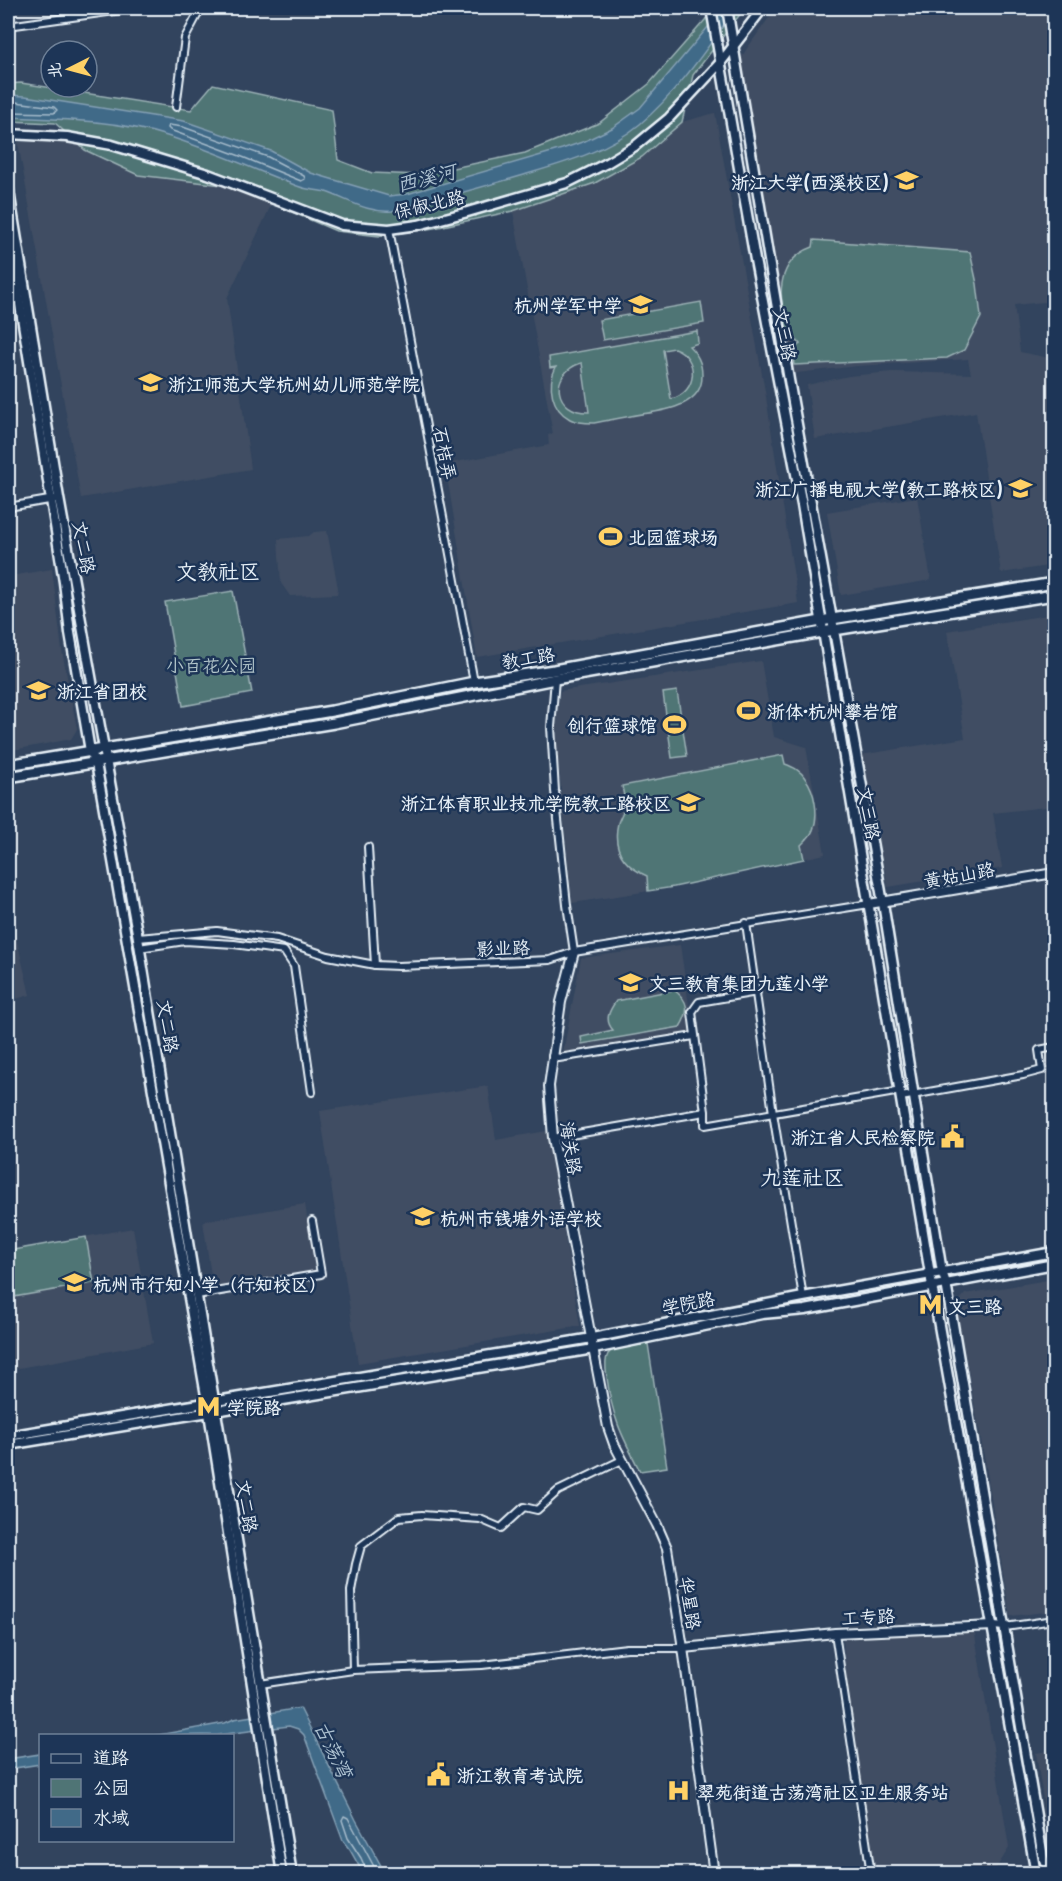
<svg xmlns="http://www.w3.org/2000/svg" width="1062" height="1881" viewBox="0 0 1062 1881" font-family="'Playpen Sans','LXGW WenKai TC',sans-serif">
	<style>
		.built { fill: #414e63 }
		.green { fill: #4f7475; stroke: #9cb2b6; stroke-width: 1.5; fill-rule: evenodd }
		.water { fill: #416a88; stroke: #84a0b5; stroke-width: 1.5 }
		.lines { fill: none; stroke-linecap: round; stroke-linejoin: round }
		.shore { stroke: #a5bbcb; stroke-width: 1.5 }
		.minor-casing { stroke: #e8f1f8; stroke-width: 10 }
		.tertiary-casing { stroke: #e8f1f8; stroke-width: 12 }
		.secondary-casing { stroke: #e8f1f8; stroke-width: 13 }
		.primary-casing { stroke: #e8f1f8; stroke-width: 14 }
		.minor { stroke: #1d3557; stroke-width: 6 }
		.tertiary { stroke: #1d3557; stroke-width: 8 }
		.secondary { stroke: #1d3557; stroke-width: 8 }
		.primary { stroke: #1d3557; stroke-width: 9 }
		.labels { text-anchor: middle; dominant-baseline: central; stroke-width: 5; stroke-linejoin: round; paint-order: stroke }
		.poi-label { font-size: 18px; font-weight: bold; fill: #e8f1f8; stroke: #1d3557; text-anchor: start }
		.street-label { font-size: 18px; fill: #e8f1f8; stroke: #1d3557 }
		.park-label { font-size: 18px; fill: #b2c5ca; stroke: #1d3557 }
		.water-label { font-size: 20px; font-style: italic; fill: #aec2d1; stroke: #1d3557 }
		.quarter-label { font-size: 21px; fill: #e8f1f8; stroke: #1d3557 }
	</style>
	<rect width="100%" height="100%" fill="#32445e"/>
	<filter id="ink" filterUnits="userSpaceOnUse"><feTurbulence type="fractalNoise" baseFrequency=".0167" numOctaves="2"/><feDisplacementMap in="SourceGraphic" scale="12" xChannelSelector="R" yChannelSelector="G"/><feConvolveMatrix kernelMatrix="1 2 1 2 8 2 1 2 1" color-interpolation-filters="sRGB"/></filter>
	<g filter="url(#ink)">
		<g class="built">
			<polygon points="776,8 1054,8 1054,301 1014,305 1020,352 1054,359 1054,565 1001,573 976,412 815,439 807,385 849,376 892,372 971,374 968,359 857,366 788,374 740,61 746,50"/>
			<polygon points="715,113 766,397 798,603 477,657 445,464 549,445 548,435 553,434 513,211 595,183 642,157 682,122"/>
			<polygon points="73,139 231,186 272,203 227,298 251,469 81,498 18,142"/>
			<polygon points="917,497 931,580 841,595 827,512"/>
			<polygon points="327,531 338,588 337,594 290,596 281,583 278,539 309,536 314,532"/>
			<polygon points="8,557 11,576 52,569 62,651 77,729 71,739 8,751"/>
			<polygon points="1054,614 1054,806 993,813 1002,868 888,887 861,755 965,738 947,631"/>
			<polygon points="761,661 774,737 806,747 825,854 674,887 572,903 557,749 556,724 560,691"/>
			<polygon points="8,903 30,995 8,1001"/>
			<polygon points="680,945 689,1006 690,1033 563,1053 581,958"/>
			<polygon points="488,1086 496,1140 547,1131 580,1326 358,1363 320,1111"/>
			<polygon points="305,1204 315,1271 213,1288 203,1221"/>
			<polygon points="133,1228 153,1343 8,1370 8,1251"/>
			<polygon points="1054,1279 1054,1611 1010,1616 986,1466 957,1312 959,1301 965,1294"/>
			<polygon points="974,1629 1009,1848 993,1873 871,1873 851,1733 843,1639"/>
			<polygon points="1054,1750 1054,1859 1052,1857 1036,1753"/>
		</g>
		<g class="green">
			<polygon points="713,8 745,8 693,75 682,122 642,157 595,183 513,211 434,228 379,236 336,231 231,186 138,175 85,150 55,123 8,121 8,84 21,83 191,110 213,84 332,110 338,160 372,173 419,175 525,153 599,123 649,84 705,20"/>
			<path d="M814 240 970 252 977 284 981 317 964 350 947 358 794 365 792 350 800 344C796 339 791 334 788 329 785 325 785 320 784 315 777 286 782 258 813 247Z"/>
			<polygon points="701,302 704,323 603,340 599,320"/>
			<path d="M697 331 698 343 689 346C697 354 702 362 702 375 703 408 660 411 636 415 622 418 608 420 594 423 586 423 577 423 570 419 551 409 547 384 556 367L550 368 549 357ZM674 348C700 357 698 393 671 399L663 350ZM581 363H582L589 412C554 413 548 374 581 363Z"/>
			<polygon points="233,591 252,693 183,706 165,602"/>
			<polygon points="677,691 687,756 672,758 663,693"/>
			<path d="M783 755 785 764C793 767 800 770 805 778 815 791 819 815 813 830 811 836 805 841 801 845L804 859 674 887 648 891 647 876C624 866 612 849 618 823 620 817 624 811 625 805 625 799 623 792 622 786Z"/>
			<path d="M674 990C689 1001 690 1011 680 1027L582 1044 581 1037 613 1030C604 1020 609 1011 616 1001Z"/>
			<polygon points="86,1237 94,1283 8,1298 8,1251"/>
			<path d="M648 1344 667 1467 640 1471C622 1436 612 1417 607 1378 606 1371 604 1361 608 1354 613 1346 638 1346 648 1344Z"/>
		</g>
		<g class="water">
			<path d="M724 8H736C707 48 679 91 640 124 608 151 564 163 524 175 480 188 436 200 392 211 367 213 349 200 326 192 318 190 308 190 300 187 255 170 212 150 167 136 116 120 60 119 8 117V95L25 96 184 121 271 151 311 173 389 196 407 194 562 149 585 141 612 128 640 108Z"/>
			<polygon points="300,1708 356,1820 385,1873 363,1873 350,1850 343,1841 304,1735 298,1729 289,1726 218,1735 153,1736 225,1723 234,1719"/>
			<polygon points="40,1754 40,1764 8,1769 8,1759"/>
		</g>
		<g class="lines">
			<g class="shore">
				<polyline points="8,101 54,107 57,110 54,113 8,112"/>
				<polygon points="169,125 183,127 268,157 304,176 305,179 301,181 240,156 170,130 168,128"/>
				<polyline points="368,1874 361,1858 348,1838 342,1820 344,1816 348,1818 378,1874"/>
			</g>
			<defs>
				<g id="minor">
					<polyline points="8,26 136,8"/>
					<polyline points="176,107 185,38 201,8"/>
					<polyline points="389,229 474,682"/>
					<polyline points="8,507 55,499"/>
					<polyline points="555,679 551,727 555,791 567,905 574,952"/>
					<polyline points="368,847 375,965"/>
					<polyline points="746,923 773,1113 803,1297"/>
					<polyline points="138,938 217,931 277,939 328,956 375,965 398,966 550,960 574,952 869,904"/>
					<polyline points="139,948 185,941 234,944 284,951 294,966 312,1092"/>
					<polyline points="757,992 699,1002 692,1012 705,1112 705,1125 901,1091"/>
					<polyline points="552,1056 559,1058 694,1036"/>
					<polyline points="901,1097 1023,1075 1042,1070 1039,1050 1054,1047"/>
					<polyline points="553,1138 705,1112"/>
					<polyline points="197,1295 321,1274 312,1221"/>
					<polyline points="993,1626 1005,1627 1054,1620"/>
					<polyline points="835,1633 871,1874"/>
					<polyline points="353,1670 351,1591 356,1564 361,1546 399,1517 422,1515 480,1519 501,1528 524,1507 537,1510 558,1491 622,1460"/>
					<polyline points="260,1684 353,1670 482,1665 627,1648 683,1648"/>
				</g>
				<g id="tertiary">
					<polyline points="869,904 1054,873"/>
					<polyline points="574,952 561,1002 549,1086 553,1138 608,1427 614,1444 657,1525 667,1548 683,1648 714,1874"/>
					<polyline points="683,1648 835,1633 993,1626"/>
				</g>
				<g id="secondary">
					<polyline points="711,8 755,260 802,505 932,1286 1036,1874"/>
					<polyline points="727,8 789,380 883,903 942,1272 946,1283 1043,1857 1050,1874"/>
					<polyline points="8,134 67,137 112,145 208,174 342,225 389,229 418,225 464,213 567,183 605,164 635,146 669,118 721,62 763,8"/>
					<polyline points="8,185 59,498 138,938 292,1874"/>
					<polyline points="8,229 64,582 70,633 90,751 96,763 209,1413 282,1874"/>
					<polyline points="8,1436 592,1338 803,1297 1054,1252"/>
					<polyline points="8,1445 594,1349 762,1314 805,1310 1054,1264"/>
				</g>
				<g id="primary">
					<polyline points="8,765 332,711 474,682 554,670 832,619 1054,583"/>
					<polyline points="8,777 334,723 555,679 834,630 1054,595"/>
				</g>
			</defs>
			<use href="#minor" class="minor-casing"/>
			<use href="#tertiary" class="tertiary-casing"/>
			<use href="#secondary" class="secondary-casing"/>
			<use href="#primary" class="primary-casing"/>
			<use href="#minor" class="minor"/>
			<use href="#tertiary" class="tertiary"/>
			<use href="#secondary" class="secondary"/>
			<use href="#primary" class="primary"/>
		</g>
	</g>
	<defs>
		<symbol id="university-bare" viewBox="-9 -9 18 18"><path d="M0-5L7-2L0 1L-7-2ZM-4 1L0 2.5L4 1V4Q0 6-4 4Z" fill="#ffd166" stroke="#1d3557" stroke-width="2.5" paint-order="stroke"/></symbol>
		<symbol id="school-bare" viewBox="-9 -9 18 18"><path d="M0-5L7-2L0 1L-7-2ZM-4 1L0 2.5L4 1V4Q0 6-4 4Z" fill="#ffd166" stroke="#1d3557" stroke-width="2.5" paint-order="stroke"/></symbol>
		<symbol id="stadium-bare" viewBox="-9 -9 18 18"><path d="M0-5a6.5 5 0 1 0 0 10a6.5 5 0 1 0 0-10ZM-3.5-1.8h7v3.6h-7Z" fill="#ffd166" stroke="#1d3557" stroke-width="2.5" paint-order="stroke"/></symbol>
		<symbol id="civic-bare" viewBox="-9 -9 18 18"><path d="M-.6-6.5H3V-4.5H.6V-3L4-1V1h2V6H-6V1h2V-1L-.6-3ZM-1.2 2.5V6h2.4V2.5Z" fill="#ffd166" stroke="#1d3557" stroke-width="2.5" paint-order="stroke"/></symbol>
		<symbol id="metro-bare" viewBox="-9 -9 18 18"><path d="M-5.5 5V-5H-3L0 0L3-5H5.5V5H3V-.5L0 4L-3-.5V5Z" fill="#ffd166" stroke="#1d3557" stroke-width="2.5" paint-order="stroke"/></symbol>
		<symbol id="hospital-bare" viewBox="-9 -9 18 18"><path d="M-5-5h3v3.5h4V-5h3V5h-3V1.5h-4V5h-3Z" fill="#ffd166" stroke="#1d3557" stroke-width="2.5" paint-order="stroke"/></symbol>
	</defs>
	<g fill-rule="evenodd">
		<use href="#university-bare" x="890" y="164" width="33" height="33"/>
		<use href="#school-bare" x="624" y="288" width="33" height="33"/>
		<use href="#university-bare" x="134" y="366" width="33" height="33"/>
		<use href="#university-bare" x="1004" y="472" width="33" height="33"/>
		<use href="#stadium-bare" x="594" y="520" width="33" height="33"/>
		<use href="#school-bare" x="22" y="674" width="33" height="33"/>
		<use href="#stadium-bare" x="732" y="694" width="33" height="33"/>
		<use href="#stadium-bare" x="658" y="708" width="33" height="33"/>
		<use href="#school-bare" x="672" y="786" width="33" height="33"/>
		<use href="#school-bare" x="614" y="966" width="33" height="33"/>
		<use href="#civic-bare" x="936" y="1120" width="33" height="33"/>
		<use href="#school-bare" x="406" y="1200" width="33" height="33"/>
		<use href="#school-bare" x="58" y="1266" width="33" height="33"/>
		<use href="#metro-bare" x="914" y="1288" width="33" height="33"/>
		<use href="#metro-bare" x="192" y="1390" width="33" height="33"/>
		<use href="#civic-bare" x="422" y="1758" width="33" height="33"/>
		<use href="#hospital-bare" x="662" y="1774" width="33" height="33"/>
	</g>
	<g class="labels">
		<g class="poi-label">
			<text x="889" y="181" text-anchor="end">浙江大学(西溪校区)</text>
			<text x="622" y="304" text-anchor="end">杭州学军中学</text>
			<text x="168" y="383">浙江师范大学杭州幼儿师范学院</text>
			<text x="1003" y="488" text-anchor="end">浙江广播电视大学(教工路校区)</text>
			<text x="628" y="536">北园篮球场</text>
			<text x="57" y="690">浙江省团校</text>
			<text x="767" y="710">浙体·杭州攀岩馆</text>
			<text x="657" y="724" text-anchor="end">创行篮球馆</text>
			<text x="671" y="802" text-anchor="end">浙江体育职业技术学院教工路校区</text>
			<text x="649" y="982">文三教育集团九莲小学</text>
			<text x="935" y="1136" text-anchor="end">浙江省人民检察院</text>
			<text x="440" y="1217">杭州市钱塘外语学校</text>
			<text x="93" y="1283">杭州市行知小学（行知校区）</text>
			<text x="948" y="1305">文三路</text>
			<text x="227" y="1406">学院路</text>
			<text x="457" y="1774">浙江教育考试院</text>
			<text x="697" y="1791">翠苑街道古荡湾社区卫生服务站</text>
		</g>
		<g class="street-label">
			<text transform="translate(429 203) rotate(-13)">保俶北路</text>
			<text transform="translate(786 334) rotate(79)">文三路</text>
			<text transform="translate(446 453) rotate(79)">石桔弄</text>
			<text transform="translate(85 547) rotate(79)">文二路</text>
			<text transform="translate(528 657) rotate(-9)">教工路</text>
			<text transform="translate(870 813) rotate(80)">文三路</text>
			<text transform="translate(959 874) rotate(-10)">黄姑山路</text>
			<text transform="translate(503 947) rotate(-2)">影业路</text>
			<text transform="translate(169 1026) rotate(81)">文二路</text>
			<text transform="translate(572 1148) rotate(81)">海关路</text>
			<text transform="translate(688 1302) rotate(-11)">学院路</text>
			<text transform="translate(248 1506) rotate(81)">文二路</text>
			<text transform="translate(691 1603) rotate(81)">华星路</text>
			<text transform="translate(868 1616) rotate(-3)">工专路</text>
		</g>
		<g class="park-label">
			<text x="211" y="664">小百花公园</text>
		</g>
		<g class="water-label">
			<text transform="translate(426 177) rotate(-14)">西溪河</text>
			<text transform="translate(334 1749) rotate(65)">古荡湾</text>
		</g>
		<g class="quarter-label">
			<text x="218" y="570">文教社区</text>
			<text x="802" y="1176">九莲社区</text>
		</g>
	</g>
	<rect width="1062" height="1881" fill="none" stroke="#1d3557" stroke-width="30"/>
	<rect x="15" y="15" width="1032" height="1851" fill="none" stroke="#e8f1f8" stroke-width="2" filter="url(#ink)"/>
	<rect x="39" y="1734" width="195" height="108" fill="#1d3557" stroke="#6e8097" stroke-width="1.5"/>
	<rect x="51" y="1754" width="30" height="9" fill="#1d3557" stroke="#6e8097" stroke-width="1.5"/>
	<text x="93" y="1764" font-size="18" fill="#e8f1f8">道路</text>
	<rect x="51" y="1779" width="30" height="18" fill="#4f7475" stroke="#6e8097" stroke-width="1.5"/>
	<text x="93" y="1794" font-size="18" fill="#e8f1f8">公园</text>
	<rect x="51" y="1809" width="30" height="18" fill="#416a88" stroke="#6e8097" stroke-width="1.5"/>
	<text x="93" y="1824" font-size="18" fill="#e8f1f8">水域</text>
	<g transform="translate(69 69) rotate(264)"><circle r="28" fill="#1d3557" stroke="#6e8097" stroke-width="1.5"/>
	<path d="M0-4.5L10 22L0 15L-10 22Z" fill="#ffd166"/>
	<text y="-9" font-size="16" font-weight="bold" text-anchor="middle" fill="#e8f1f8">北</text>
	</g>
</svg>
